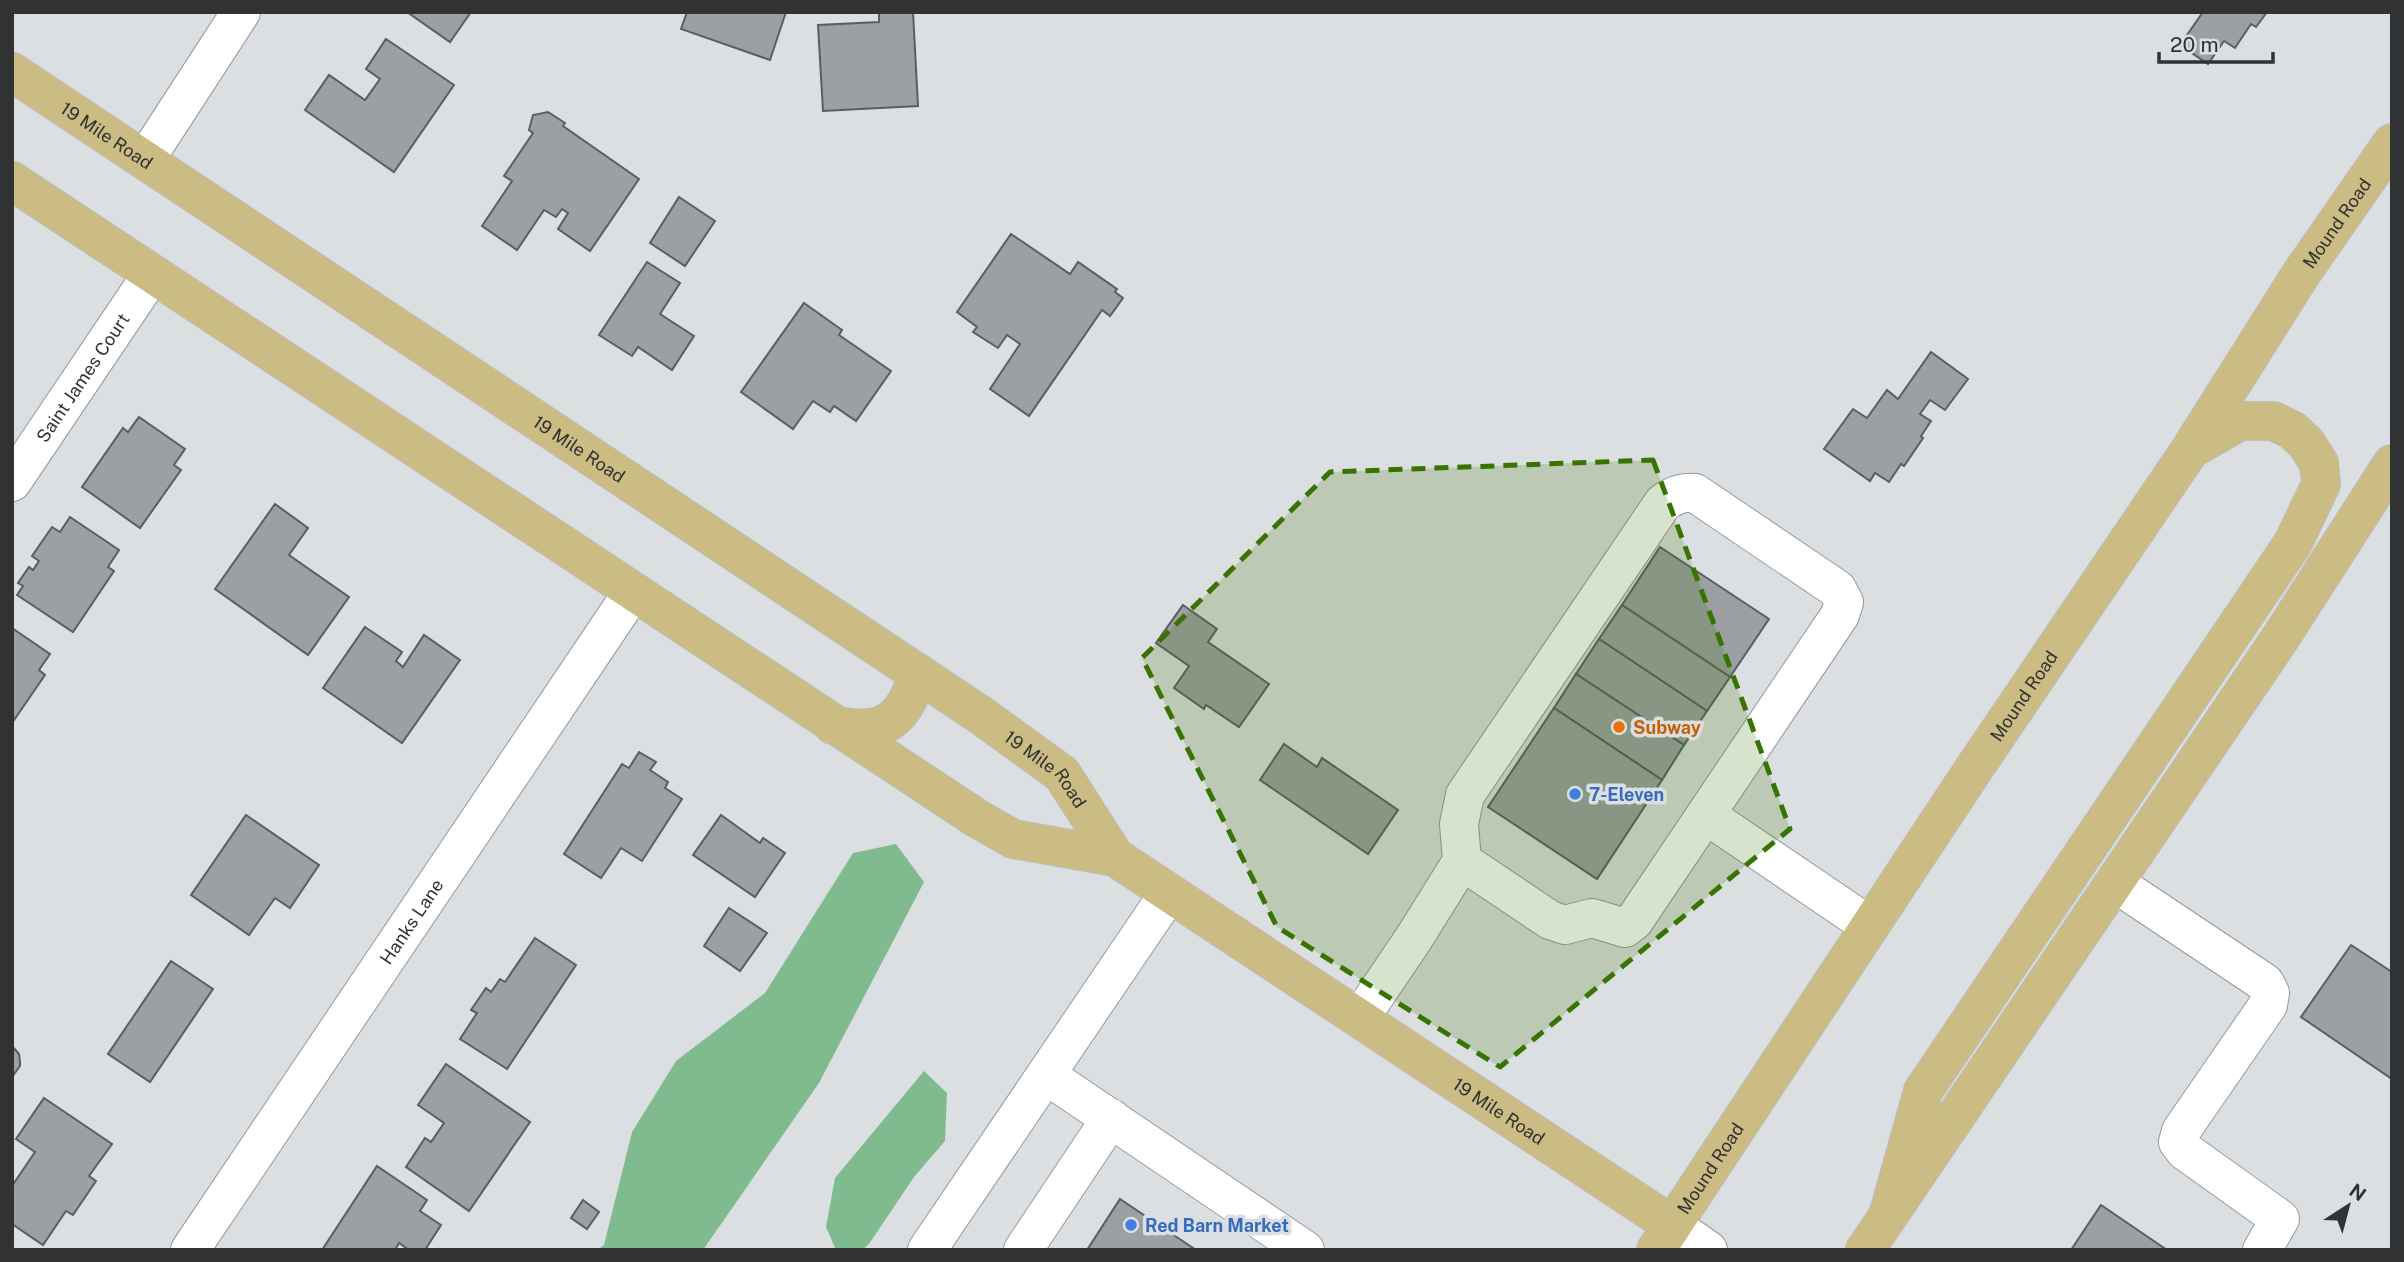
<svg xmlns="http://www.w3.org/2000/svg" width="2404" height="1262" viewBox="0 0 2404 1262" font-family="'Public Sans',sans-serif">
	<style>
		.forest { fill: #80bb90 }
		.building { fill: #9da0a3; stroke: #5b5e61; stroke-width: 2 }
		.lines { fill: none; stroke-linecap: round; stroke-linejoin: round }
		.minor-casing { stroke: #96999c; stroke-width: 40 }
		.major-casing { stroke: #bdbdbe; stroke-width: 40 }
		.minor { stroke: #fff; stroke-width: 38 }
		.major { stroke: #cbbc83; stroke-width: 38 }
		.marked { fill: #397304; fill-opacity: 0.2; stroke: #397304; stroke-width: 5; stroke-dasharray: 14 9; stroke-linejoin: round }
		.food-dot { fill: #e8710a; stroke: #dcdfe2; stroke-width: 2.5 }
		.shop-dot { fill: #3f7fe0; stroke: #dcdfe2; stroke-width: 2.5 }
		.labels { text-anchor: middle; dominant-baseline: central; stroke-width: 7; stroke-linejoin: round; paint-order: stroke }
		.street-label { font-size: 18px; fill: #303233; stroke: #dcdfe2 }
		.food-label { font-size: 18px; font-weight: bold; fill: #c56008; stroke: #dcdfe2; text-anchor: start }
		.shop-label { font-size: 18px; font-weight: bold; fill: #366cbe; stroke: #dcdfe2; text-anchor: start }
	</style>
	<rect width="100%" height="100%" fill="#dcdfe2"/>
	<g class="forest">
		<polygon points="896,844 924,882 819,1083 703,1250 597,1250 604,1245 632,1132 676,1061 765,993 853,853"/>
		<polygon points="924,1071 947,1093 945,1141 914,1177 869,1244 862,1250 836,1250 826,1227 835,1178"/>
	</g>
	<g class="building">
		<polygon points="407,12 471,12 450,42"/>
		<polygon points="687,12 786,12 770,60 681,29"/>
		<polygon points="879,12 913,12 918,106 823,111 818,25 879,22"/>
		<polygon points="2203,12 2267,12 2256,27 2251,24 2235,48 2224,41 2208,64 2180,45"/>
		<polygon points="386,39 454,85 394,172 305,110 329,75 365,100 380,79 366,69"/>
		<polygon points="548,112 565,123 563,126 639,179 590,251 558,229 568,213 562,209 556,217 544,210 517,250 482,226 512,181 504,176 533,133 529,130 533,115"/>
		<polygon points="679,197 715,221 685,266 650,243"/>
		<polygon points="1011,234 1070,274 1078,262 1117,289 1115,292 1123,298 1110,316 1102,310 1029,416 990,389 1020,344 1007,335 998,348 973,332 977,327 957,312"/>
		<polygon points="647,262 680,283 660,314 694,336 672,370 638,347 632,356 599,335"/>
		<polygon points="804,303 842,330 839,335 891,371 856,421 834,406 830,412 813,401 793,429 741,392"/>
		<polygon points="1931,352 1968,379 1945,410 1930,400 1920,414 1931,421 1921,436 1923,438 1904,466 1901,464 1889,482 1875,473 1870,481 1824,449 1853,409 1867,418 1887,390 1898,399"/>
		<polygon points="139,417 185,449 174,465 181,470 140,528 82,487 123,428 128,432"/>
		<polygon points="275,504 308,528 289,555 349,597 308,655 215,589"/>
		<polygon points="70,517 119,550 108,567 114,571 73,632 17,595 23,586 18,583 29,567 33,570 39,561 32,556 52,527 60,532"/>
		<polygon points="1660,547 1769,619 1730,677 1622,605"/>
		<polygon points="1183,605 1217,629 1208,642 1269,684 1239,727 1206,705 1204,709 1174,688 1189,666 1156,643"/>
		<polygon points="1622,605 1730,677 1707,711 1599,639"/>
		<polygon points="365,627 402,652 396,661 403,667 424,635 460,660 402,743 323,688"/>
		<polygon points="12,628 50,654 39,670 45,675 12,723"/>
		<polygon points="1599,639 1707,711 1684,745 1576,674"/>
		<polygon points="1576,674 1684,745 1662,780 1554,708"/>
		<polygon points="1554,708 1662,780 1597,879 1488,807"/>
		<polygon points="1284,744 1317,767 1322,758 1398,810 1368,854 1260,780"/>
		<polygon points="639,752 656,762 650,770 668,782 665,788 682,799 642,861 621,848 601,878 564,854 622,764 629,768"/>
		<polygon points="246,815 319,865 290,908 275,898 249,935 191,895"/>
		<polygon points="721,815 760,843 763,838 785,853 755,897 693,855"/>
		<polygon points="729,908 767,933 740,971 704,946"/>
		<polygon points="535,938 576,965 507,1069 460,1039 477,1013 471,1010 486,988 491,992 500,979 505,982"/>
		<polygon points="2351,945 2392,972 2392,1079 2301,1017"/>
		<polygon points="171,961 213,989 150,1082 108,1054"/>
		<polygon points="12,1046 19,1054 20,1061 20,1066 12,1077"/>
		<polygon points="446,1064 530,1122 469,1211 406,1167 425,1138 431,1142 444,1123 418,1105"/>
		<polygon points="44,1098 112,1144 89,1176 96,1181 73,1215 66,1211 43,1245 12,1224 12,1186 35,1152 16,1139"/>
		<polygon points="377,1166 427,1200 420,1211 441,1225 425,1250 409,1250 399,1243 395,1250 322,1250"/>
		<polygon points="1120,1199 1196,1250 1087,1250"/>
		<polygon points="583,1200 599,1212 587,1229 571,1218"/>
		<polygon points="2101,1205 2167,1250 2071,1250"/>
	</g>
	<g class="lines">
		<defs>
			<g id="minor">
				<polyline points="145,160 241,12"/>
				<path id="s1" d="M12 482 152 274"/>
				<polyline points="1706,815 1870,926"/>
				<polyline points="2115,883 2265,983 2270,993 2268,1005 2181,1131 2178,1142 2185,1151 2280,1219 2262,1250"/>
				<path d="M1360 1018 1414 938 1462 861 1459 824 1465 795 1663 503C1674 495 1682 492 1695 493L1837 589 1844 602 1840 615 1634 921 1625 928 1592 918 1565 925 1550 920 1462 861"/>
				<polyline points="1046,1075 1305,1250"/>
				<polyline points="1672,1225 1708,1250"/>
				<path id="s2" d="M190 1250 632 593"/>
				<polyline points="927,1250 1169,893"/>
				<polyline points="1023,1250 1111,1118"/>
			</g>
			<g id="major">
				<path id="s3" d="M12 72 979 714 1062 774 1115 857 1672 1225"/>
				<polyline points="12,181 978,819 1013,839 1115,857"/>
				<path d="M833 725C883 736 904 722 918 673"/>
				<polyline points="1888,1216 1923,1091 2293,543 2321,484 2319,463 2306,443 2292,430 2273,421 2240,421 2195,447"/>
				<path id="s4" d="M1656 1250 1975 767 2190 450 2301 274 2392 143"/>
				<polyline points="1865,1250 2281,637 2392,464"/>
			</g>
		</defs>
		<use href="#minor" class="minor-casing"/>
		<use href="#major" class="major-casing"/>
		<use href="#minor" class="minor"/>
		<use href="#major" class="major"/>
	</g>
	<path class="marked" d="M1653 460 1790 829 1500 1067 1277 927 1142 658 1330 472Z"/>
	<circle class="food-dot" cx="1619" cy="727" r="7"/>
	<g class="shop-dot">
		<circle cx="1575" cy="794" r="7"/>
		<circle cx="1131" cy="1225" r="7"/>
	</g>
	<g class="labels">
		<g class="street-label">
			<text stroke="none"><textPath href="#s3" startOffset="114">19 Mile Road</textPath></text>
			<text stroke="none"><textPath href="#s4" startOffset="1232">Mound Road</textPath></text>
			<text stroke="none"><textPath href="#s1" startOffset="126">Saint James Court</textPath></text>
			<text stroke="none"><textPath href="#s3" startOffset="681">19 Mile Road</textPath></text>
			<text stroke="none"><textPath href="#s4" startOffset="665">Mound Road</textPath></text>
			<text stroke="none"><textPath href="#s3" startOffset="1248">19 Mile Road</textPath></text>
			<text stroke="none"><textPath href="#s2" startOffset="396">Hanks Lane</textPath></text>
			<text stroke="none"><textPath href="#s3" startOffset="1822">19 Mile Road</textPath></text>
			<text stroke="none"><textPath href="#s4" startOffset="98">Mound Road</textPath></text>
		</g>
		<g class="food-label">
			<text x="1633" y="727">Subway</text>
		</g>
		<g class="shop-label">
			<text x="1589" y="794">7-Eleven</text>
			<text x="1145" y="1225">Red Barn Market</text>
		</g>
	</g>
	<rect width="2404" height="1262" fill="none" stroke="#303233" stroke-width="28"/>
	<g transform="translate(2348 1206) rotate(36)" stroke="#dcdfe2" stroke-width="5" paint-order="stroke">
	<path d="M0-5L12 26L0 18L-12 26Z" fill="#303233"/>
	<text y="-10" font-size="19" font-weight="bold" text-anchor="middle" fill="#303233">N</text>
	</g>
	<path d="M2159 52v10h114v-10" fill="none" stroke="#303233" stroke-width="3.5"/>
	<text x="2170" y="52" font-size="21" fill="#303233" stroke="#dcdfe2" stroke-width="5" paint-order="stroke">20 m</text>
</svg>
